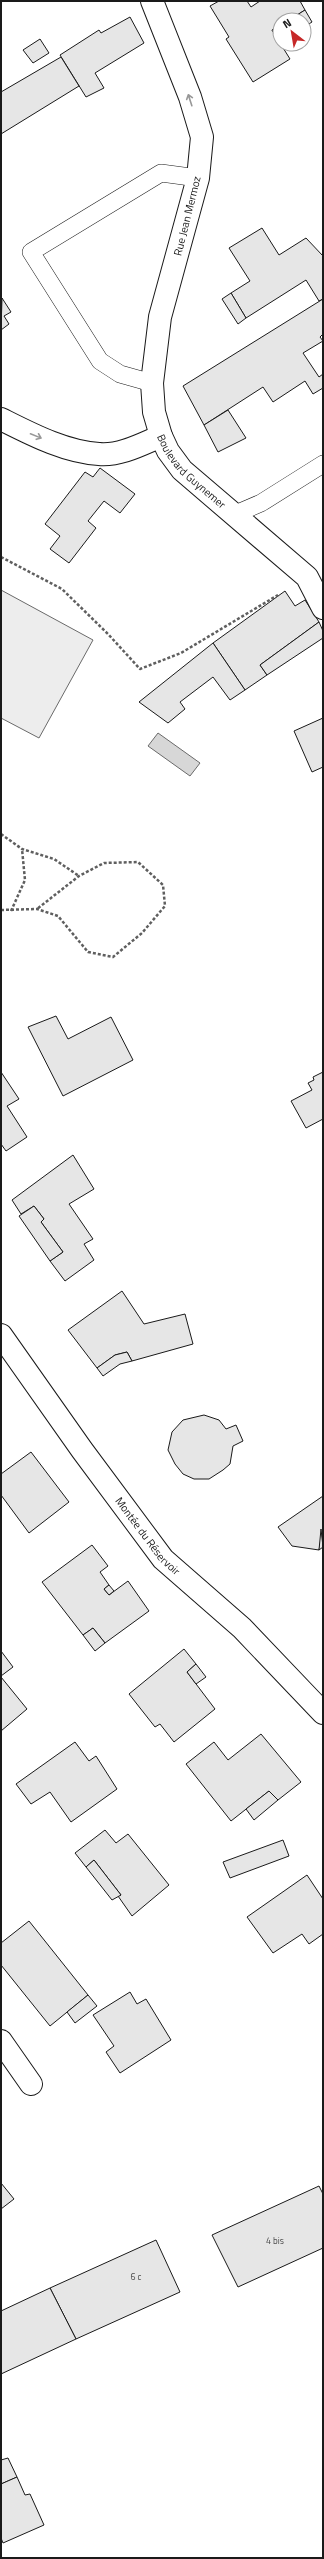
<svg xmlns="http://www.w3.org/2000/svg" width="324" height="2559" viewBox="0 0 324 2559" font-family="'Titillium Web',sans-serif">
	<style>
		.built { fill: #ededed; stroke: #6a6a6a }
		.water { fill: #d7d7d7; stroke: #6a6a6a }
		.building { fill: #e6e6e6; stroke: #1a1a1a }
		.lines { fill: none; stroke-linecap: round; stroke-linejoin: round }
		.lane-casing { stroke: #1a1a1a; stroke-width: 18 }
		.street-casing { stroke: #1a1a1a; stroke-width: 24 }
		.path { stroke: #5f5f5f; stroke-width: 2.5; stroke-dasharray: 3 2; stroke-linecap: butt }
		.lane { stroke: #fff; stroke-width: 17 }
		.street { stroke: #fff; stroke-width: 22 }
		.oneway { stroke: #989898 }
		.labels { text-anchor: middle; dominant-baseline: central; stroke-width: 3; stroke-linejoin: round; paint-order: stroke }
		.number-label { font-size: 9px; fill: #4d4d4d }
		.street-label { font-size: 11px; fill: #1a1a1a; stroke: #fff }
	</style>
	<rect width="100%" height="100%" fill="#fff"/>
	<polygon class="built" points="1,590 93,640 39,738 1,718"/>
	<polygon class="water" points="158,733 200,763 190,776 148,746"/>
	<g class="building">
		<polygon points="219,1 247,1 251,7 260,1 300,1 305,10 289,20 280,20 280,25 272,30 290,59 253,82 226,39 229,37 210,6"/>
		<polygon points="305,10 312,22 304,27 304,20 289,20"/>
		<polygon points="130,17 144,43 95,73 104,88 86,97 60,55 99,30 101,33"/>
		<polygon points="280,25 280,42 279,42 272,30"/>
		<polygon points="40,39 49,53 33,63 23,50"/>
		<polygon points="61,57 79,86 1,134 1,92"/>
		<polygon points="262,228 279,255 306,238 323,256 323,299 319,301 306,280 246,318 231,293 250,281 229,248"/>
		<polygon points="231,293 246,318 238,324 222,299"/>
		<polygon points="2,298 11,312 4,316 9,324 1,330"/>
		<polygon points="323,299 323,334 320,337 323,341 303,353 319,377 323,374 323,388 313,394 305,381 273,402 263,387 204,425 183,386"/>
		<polygon points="228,410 246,438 218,452 204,425"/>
		<polygon points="100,468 135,494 120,513 104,501 88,521 96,528 69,563 50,549 60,536 45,524 85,472 93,477"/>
		<polygon points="285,591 295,606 305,600 319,622 260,665 267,675 245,690 213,643"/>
		<polygon points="319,622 323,631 323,638 267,675 260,665"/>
		<polygon points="213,643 245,690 230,700 213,677 180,702 185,709 168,723 139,702"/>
		<polygon points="323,718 323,767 312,772 294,731"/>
		<polygon points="56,1016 68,1039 111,1017 133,1060 63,1096 28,1027"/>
		<polygon points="1,1072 19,1099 7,1106 27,1137 6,1151 1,1144"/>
		<polygon points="323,1072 323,1119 306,1128 291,1101 312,1090 308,1083 314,1080 313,1077"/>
		<polygon points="73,1155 94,1189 69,1204 93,1239 84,1244 94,1260 65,1281 50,1261 63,1252 41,1222 44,1219 34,1206 21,1214 12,1200"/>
		<polygon points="34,1206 44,1219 41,1222 63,1252 50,1261 19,1216"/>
		<polygon points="122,1291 144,1324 185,1314 193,1344 132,1361 127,1352 115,1355 97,1368 68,1330"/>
		<polygon points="127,1352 132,1361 120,1364 103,1376 97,1368 115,1355"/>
		<polygon points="204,1415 219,1420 226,1429 236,1425 243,1441 233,1446 230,1464 223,1470 209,1479 194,1479 183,1474 175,1464 168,1450 172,1432 183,1420"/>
		<polygon points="31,1452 69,1502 29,1533 1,1495 1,1474"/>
		<polygon points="323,1496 323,1529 319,1550 292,1546 278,1527"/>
		<polygon points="321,1529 323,1547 319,1550"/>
		<polygon points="92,1545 108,1566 100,1572 109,1585 104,1589 109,1595 128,1581 149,1611 105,1643 93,1628 83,1635 42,1582"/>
		<polygon points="109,1585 114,1591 109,1595 104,1589"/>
		<polygon points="93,1628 105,1643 95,1651 83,1635"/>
		<polygon points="184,1649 196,1664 187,1672 215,1709 174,1742 160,1724 155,1727 129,1694"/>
		<polygon points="1,1651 13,1667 1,1676"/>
		<polygon points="196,1664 206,1677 196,1684 187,1672"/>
		<polygon points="1,1677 27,1709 1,1731"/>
		<polygon points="261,1734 301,1782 278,1800 269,1791 231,1821 186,1764 214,1742 228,1760"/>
		<polygon points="75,1742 89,1761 96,1756 117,1789 71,1822 50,1792 31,1804 16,1784"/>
		<polygon points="269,1791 278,1800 254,1820 246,1809"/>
		<polygon points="105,1830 116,1843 128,1834 169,1885 132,1916 118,1896 121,1895 94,1860 86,1867 75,1853"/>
		<polygon points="283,1840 289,1856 230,1878 223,1862"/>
		<polygon points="94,1860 121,1895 112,1900 86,1867"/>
		<polygon points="307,1875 323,1899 323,1934 309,1944 302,1934 273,1953 247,1917"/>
		<polygon points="29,1921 88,1995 50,2026 1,1965 1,1943"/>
		<polygon points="130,1992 137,2004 146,1999 171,2040 120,2073 106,2052 114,2046 93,2015"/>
		<polygon points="88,1995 97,2006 75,2023 67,2012"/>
		<polygon points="1,2183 14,2199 1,2209"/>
		<polygon points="319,2186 323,2194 323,2248 238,2287 212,2235"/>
		<polygon points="156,2240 180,2292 76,2339 50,2288"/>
		<polygon points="50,2288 76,2339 1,2374 1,2311"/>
		<polygon points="8,2458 17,2477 1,2484 1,2460"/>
		<polygon points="17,2477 25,2495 30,2494 44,2525 3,2543 1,2538 1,2484"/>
	</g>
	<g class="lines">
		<defs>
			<g id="lane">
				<polyline points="152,383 120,374 100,361 31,252 161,173 198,178"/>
				<polyline points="233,515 261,503 323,464"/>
			</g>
			<g id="street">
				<path id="s1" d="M152 1 190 97 202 137 198 178 160 317 152 383 154 412 161 436 168 451 182 470 307 577 323 608"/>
				<path d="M1 419C31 434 65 452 99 454 120 456 142 444 161 436"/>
				<path id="s2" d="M1 1335 82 1450 163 1559 242 1628 323 1713"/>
				<polyline points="1,2041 31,2084"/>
			</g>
		</defs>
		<use href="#lane" class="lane-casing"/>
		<use href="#street" class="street-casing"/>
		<g class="path">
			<polyline points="1,557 62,589 108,634 140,669 181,653 278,595"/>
			<polyline points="1,834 22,849 54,859 79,876"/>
			<polyline points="1,910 37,909 58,916 88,952 113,957 142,933 165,906 163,885 138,862 104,863 79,876 37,909"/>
			<polyline points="11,911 25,880 22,849"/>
		</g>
		<use href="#lane" class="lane"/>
		<use href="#street" class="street"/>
	</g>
	<defs><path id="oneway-shaft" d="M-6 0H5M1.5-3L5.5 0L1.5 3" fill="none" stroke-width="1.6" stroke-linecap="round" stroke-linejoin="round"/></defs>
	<g class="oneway">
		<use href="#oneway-shaft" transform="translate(190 100) rotate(-108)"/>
		<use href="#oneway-shaft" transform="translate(36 436) rotate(22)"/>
	</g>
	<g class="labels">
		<g class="number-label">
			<text x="275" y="2240">4 bis</text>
			<text x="136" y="2276">6 c</text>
		</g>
		<g class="street-label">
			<text transform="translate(187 216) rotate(-76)">Rue Jean Mermoz</text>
			<text stroke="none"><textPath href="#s1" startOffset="498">Boulevard Guynemer</textPath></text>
			<text stroke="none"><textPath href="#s2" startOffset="249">Montée du Réservoir</textPath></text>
		</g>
	</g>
	<rect width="324" height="2559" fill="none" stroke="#1a1a1a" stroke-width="4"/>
	<g transform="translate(292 32) rotate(329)"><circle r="19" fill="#ffffff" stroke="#a3a3a3"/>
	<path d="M0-3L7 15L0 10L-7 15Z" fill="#c62828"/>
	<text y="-6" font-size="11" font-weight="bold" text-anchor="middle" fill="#1a1a1a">N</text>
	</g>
</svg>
